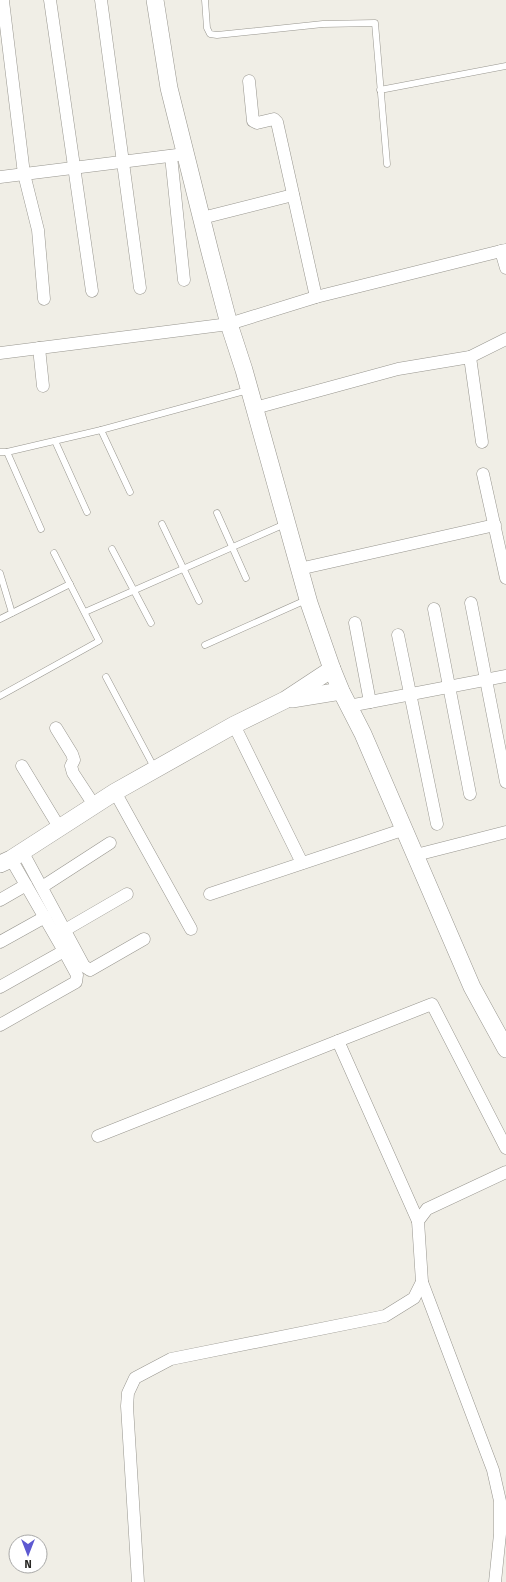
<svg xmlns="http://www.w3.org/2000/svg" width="506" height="1582" viewBox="0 0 506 1582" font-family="'Fira Sans',sans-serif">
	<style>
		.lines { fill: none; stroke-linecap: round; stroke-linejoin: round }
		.lane-casing { stroke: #98968f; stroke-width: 7 }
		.street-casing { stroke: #98968f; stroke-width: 13 }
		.secondary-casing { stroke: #98968f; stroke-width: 18 }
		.lane { stroke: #fff; stroke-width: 6 }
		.street { stroke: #fff; stroke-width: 12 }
		.secondary { stroke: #fff; stroke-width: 17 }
	</style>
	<rect width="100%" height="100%" fill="#f0eee6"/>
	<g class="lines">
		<defs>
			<g id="lane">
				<polyline points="205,0 207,28 210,34 217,35 323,24 375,23 387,164"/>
				<polyline points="380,90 506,66"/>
				<polyline points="55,441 87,512"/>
				<polyline points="0,452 7,452 101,430"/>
				<polyline points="7,452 41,529"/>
				<polyline points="130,492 101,430 248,390"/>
				<polyline points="217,513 246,578"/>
				<polyline points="162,524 199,601"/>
				<polyline points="112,549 151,623"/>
				<polyline points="0,573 12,613"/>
				<polyline points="85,612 285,524"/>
				<polyline points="0,619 70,584"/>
				<polyline points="205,645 306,600"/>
				<polyline points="106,677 155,769"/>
				<polyline points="0,696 99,641 54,553"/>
			</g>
			<g id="street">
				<polyline points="50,0 92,291"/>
				<polyline points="101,0 140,288"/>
				<polyline points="3,1 24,174 38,230 44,299"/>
				<polyline points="249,81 253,121 257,123 274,119 277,122 316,297"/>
				<polyline points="171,156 184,280"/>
				<polyline points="0,177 185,154"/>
				<polyline points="202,218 293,195"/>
				<polyline points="506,250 501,251 506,268"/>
				<polyline points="39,348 43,386"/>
				<polyline points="0,353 229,324 316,297 501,251"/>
				<polyline points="470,357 482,442"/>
				<polyline points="255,408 398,369 470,357 506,339"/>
				<polyline points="483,474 506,578"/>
				<polyline points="299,569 495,525"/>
				<polyline points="471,603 506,782"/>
				<polyline points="434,609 470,794"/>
				<polyline points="355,623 370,702"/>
				<polyline points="398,635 437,824"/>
				<polyline points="349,706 506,676"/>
				<polyline points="234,725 302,863"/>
				<polyline points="56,728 72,754 74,760 71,766 73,773 94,805"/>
				<polyline points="22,766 59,827"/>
				<polyline points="115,792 191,929"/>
				<polyline points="22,851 84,966 90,970 144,939"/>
				<polyline points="416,855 506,832"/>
				<polyline points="42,887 110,843"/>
				<polyline points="210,894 405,829"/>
				<polyline points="0,900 26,885"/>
				<polyline points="65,930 127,894"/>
				<polyline points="0,942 45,917"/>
				<polyline points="0,987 64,951"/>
				<polyline points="0,1025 76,982 77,975 64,951 11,859"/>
				<polyline points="338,1041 432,1004 506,1148"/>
				<polyline points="98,1136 338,1041 418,1221"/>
				<polyline points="422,1282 493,1470 500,1501 500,1534 495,1582"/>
				<polyline points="138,1582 127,1406 128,1393 135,1378 171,1359 385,1316 414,1298 422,1282 418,1221 427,1209 506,1172"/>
			</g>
			<g id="secondary">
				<polyline points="155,0 169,88 210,252 229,324 244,370 309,603 332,669 341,691 363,734 472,987 506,1049"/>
				<polyline points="292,699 341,691"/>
				<polyline points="0,864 11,859 115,792 234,725 285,700 332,669"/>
			</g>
		</defs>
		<use href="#lane" class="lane-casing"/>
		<use href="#street" class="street-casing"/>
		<use href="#secondary" class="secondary-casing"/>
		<use href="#lane" class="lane"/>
		<use href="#street" class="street"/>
		<use href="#secondary" class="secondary"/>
	</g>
	<g transform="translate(28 1554) rotate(180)"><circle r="19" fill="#ffffff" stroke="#a9a9a8"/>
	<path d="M0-3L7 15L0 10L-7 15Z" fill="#5d59d1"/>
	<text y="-6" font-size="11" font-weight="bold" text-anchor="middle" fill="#292825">N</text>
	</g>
</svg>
